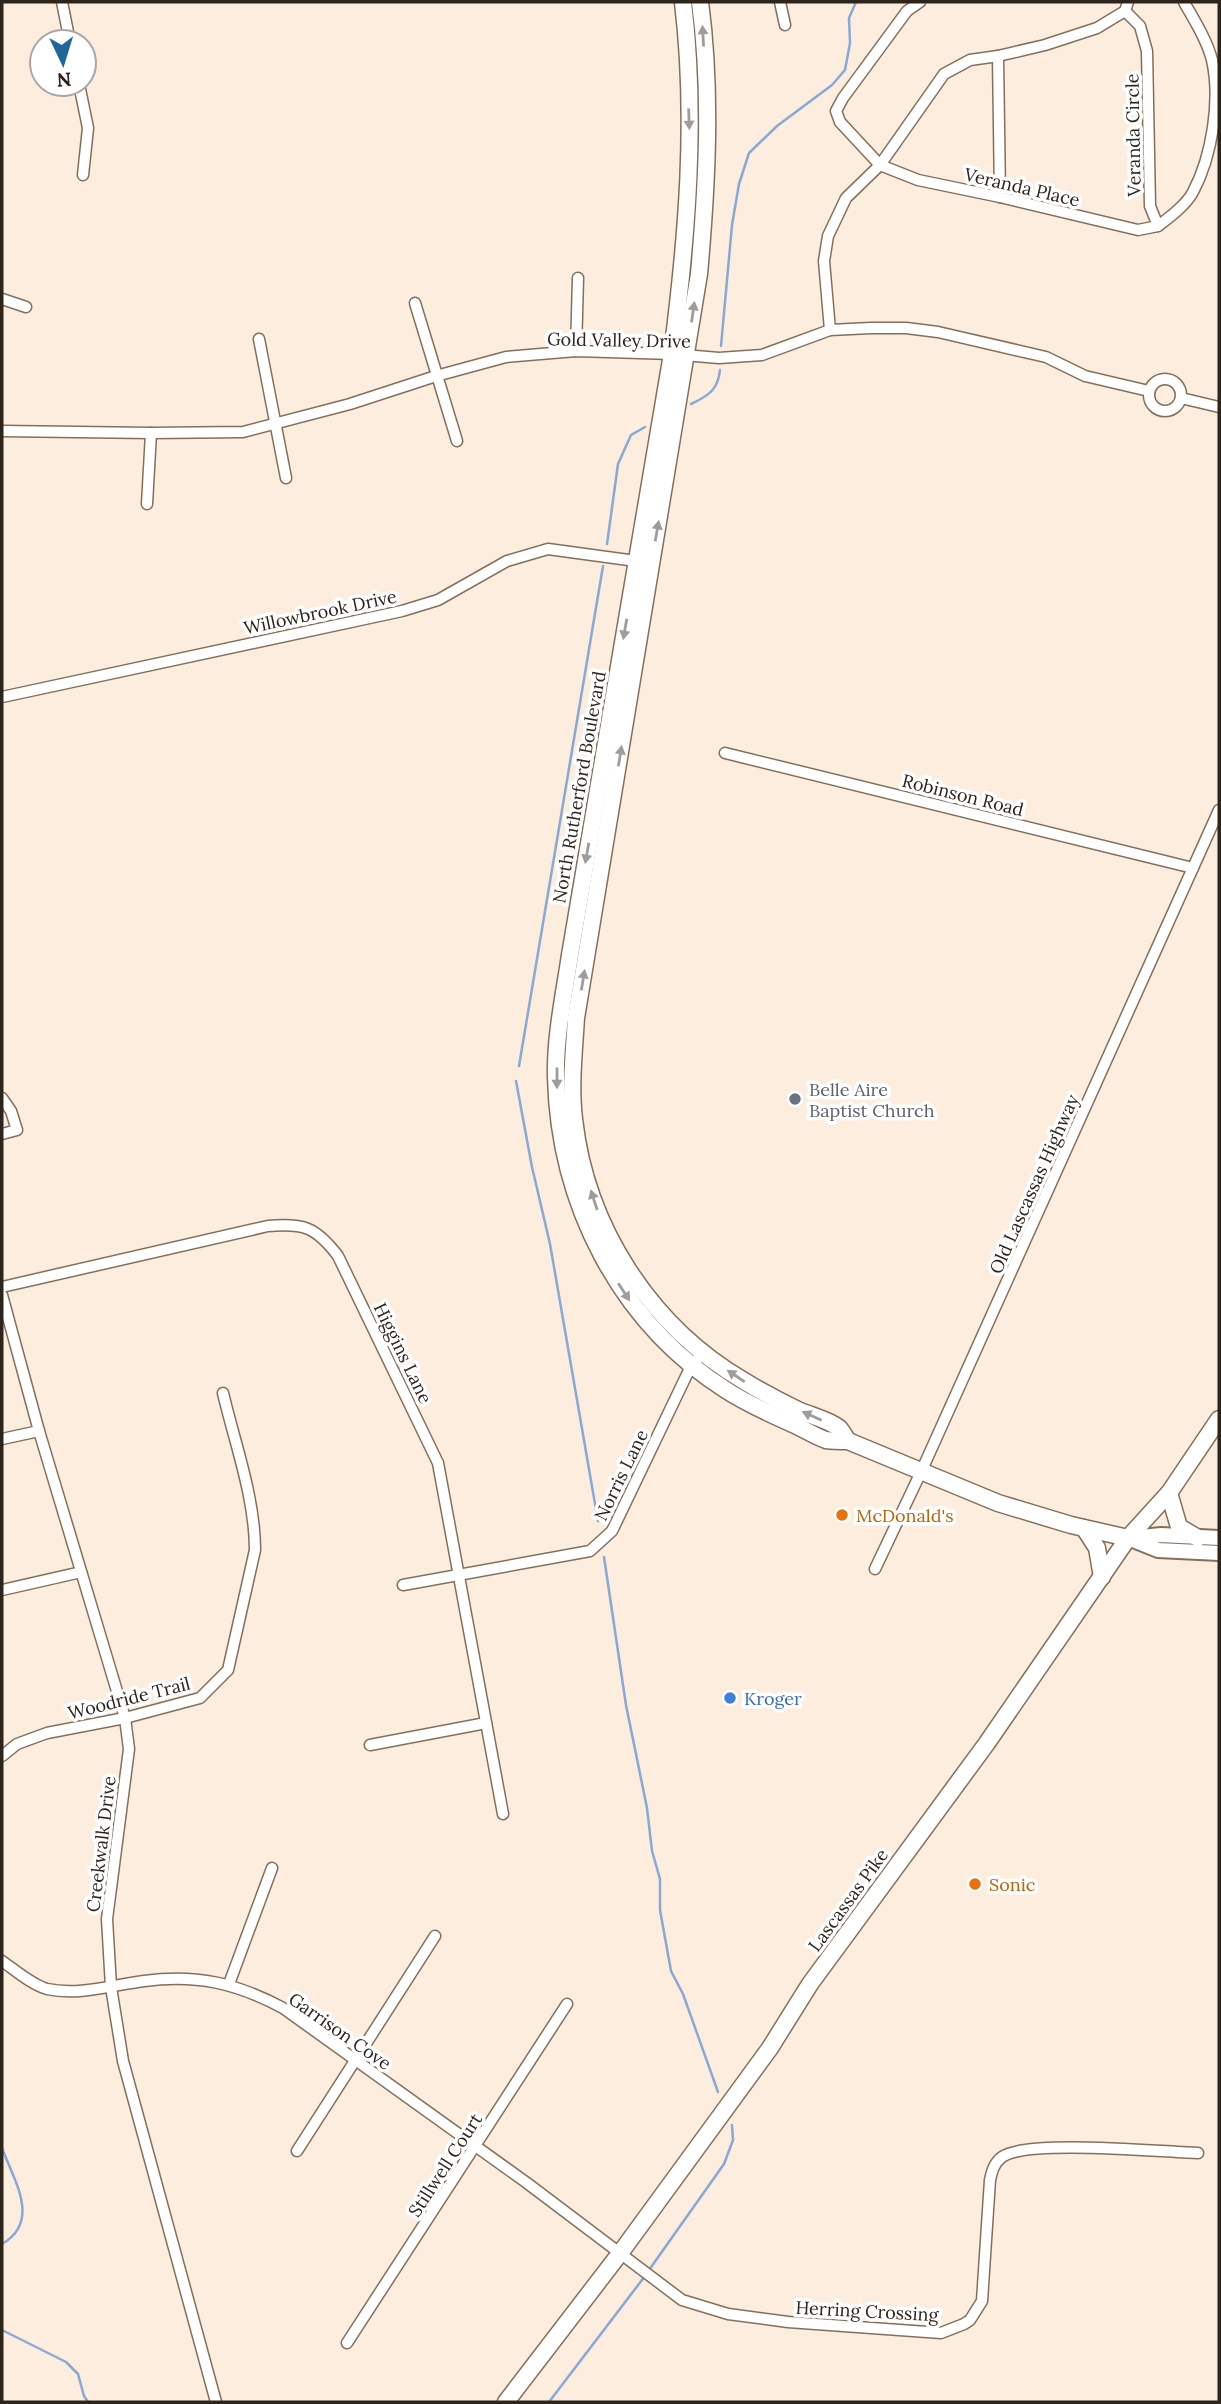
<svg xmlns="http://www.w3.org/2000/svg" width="1221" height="2404" viewBox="0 0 1221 2404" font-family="Lora,serif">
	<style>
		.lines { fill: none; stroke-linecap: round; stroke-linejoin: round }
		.stream { stroke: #88a8d6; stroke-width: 2.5 }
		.minor-casing { stroke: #856f5a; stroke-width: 13 }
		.secondary-casing { stroke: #856f5a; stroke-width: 18 }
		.primary-casing { stroke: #856f5a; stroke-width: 19 }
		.minor { stroke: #fff; stroke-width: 10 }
		.secondary { stroke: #fff; stroke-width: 14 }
		.primary { stroke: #fff; stroke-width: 16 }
		.oneway { fill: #a09c99 }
		.worship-dot { fill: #6b7280; stroke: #fff; stroke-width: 2.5 }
		.food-dot { fill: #e8710a; stroke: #fff; stroke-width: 2.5 }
		.shop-dot { fill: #3f7fe0; stroke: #fff; stroke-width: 2.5 }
		.labels { text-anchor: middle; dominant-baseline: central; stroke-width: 7; stroke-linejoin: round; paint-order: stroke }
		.street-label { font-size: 18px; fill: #2d241c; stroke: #fff }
		.worship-label { font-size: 18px; fill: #5b616d; stroke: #fff; text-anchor: start }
		.food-label { font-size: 18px; fill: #c56008; stroke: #fff; text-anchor: start }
		.shop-label { font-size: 18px; fill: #366cbe; stroke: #fff; text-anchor: start }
	</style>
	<rect width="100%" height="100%" fill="#fceddf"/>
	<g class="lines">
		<g class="stream">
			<polyline points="721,346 732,225 739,184 749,153 777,126 832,85 845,70 850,43 849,18 856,2"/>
			<path d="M691 404C708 396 718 390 720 370"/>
			<polyline points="607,544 618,464 631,435 645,427"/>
			<polyline points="519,1066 603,566"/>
			<polyline points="516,1081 532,1167 550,1244 598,1521"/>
			<polyline points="604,1557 626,1705 647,1808 652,1851 660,1879 660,1910 671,1971 683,1994 718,2092"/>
			<path d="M2 2148C13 2179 42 2221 2 2244"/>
			<polyline points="649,2270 724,2164 733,2140 732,2125"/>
			<polyline points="2,2330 66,2362 78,2374 84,2396 88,2402"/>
			<polyline points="549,2402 645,2276"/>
		</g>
		<defs>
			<g id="minor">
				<polyline points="62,2 70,42"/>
				<polyline points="780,2 785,25"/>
				<polyline points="920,2 907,11 843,98 836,111 840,122 880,165 918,180 1000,197 1138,230 1158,226"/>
				<path d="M1125 11 1140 26 1147 51 1150 206 1158 226C1170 217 1186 205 1193 192 1212 156 1221 100 1212 60 1207 40 1194 20 1184 2"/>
				<polyline points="998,56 1000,197"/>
				<polyline points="79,84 88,128 83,175"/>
				<polyline points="2,299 26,307"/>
				<polyline points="415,303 457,441"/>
				<polyline points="830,330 824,261 828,236 846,198 880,165 944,74 970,60 998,56 1045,45 1097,28 1125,11 1128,2"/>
				<polyline points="259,339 286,478"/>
				<polyline points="576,351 578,278"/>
				<circle cx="1165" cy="395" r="16"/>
				<polyline points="1181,398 1219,407"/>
				<polyline points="2,431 151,433 243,432 350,404 436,376 506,357 576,351 672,354 719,358 762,355 830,330 871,328 906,328 938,332 1046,357 1085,376 1149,391"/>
				<polyline points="147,504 151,433"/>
				<polyline points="2,697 402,611 438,600 507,561 548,549 636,561"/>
				<polyline points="725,753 1193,868"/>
				<polyline points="2,1098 11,1111 17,1130 2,1134"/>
				<path d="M2 1287 268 1226C304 1223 316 1227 338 1256L438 1463 503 1814"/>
				<polyline points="2,1295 39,1431 125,1718 129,1749 107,1919 111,1987 123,2061 216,2402"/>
				<polyline points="2,1439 39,1431"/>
				<polyline points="875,1569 921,1472 1219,810"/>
				<polyline points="403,1585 590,1551 612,1531 691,1366 704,1352"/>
				<polyline points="2,1590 81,1572"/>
				<polyline points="370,1745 486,1723"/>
				<path d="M2 1756 17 1744 47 1733 125 1718 200 1698 228 1670 255 1550C255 1498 235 1444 223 1393"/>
				<path d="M2 1961C15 1970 32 1985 47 1989 79 1996 112 1985 144 1981 197 1974 236 1983 283 2008L527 2183 682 2300 728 2314 788 2322 941 2333 964 2324 970 2320 982 2301 990 2180C992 2171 994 2163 1002 2157 1026 2139 1162 2152 1198 2153"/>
				<polyline points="229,1984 272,1868"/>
				<polyline points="297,2151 435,1936"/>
				<polyline points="347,2343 567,2004"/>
			</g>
			<g id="secondary">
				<polyline points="1128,1538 1158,1550 1219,1553"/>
				<polyline points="1133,1538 1161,1535 1219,1538"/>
			</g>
			<g id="primary">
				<path d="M683 2C697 119 687 237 672 354L570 955C564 995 555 1037 556 1077 559 1203 619 1322 726 1390 749 1405 773 1415 797 1426 807 1431 817 1437 826 1440 833 1441 841 1441 848 1441L998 1503 1071 1525 1128 1538"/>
				<path d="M700 2C712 92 707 184 699 274L576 1018C574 1051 570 1086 574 1119 586 1227 650 1326 744 1381 762 1392 781 1402 800 1411 812 1416 829 1420 839 1428 842 1431 845 1437 848 1441"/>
				<polyline points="1169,1493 1179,1527 1198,1538"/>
				<polyline points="1084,1528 1097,1548 1102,1577"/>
				<polyline points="506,2402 621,2252 770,2048 810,1984 987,1743 1128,1538 1169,1493 1219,1419"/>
			</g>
		</defs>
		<use href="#minor" class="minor-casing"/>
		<use href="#secondary" class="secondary-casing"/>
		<use href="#primary" class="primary-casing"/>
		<use href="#minor" class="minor"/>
		<use href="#secondary" class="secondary"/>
		<use href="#primary" class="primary"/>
	</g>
	<defs><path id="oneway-solid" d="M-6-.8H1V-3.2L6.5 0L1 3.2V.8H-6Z" transform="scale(1.75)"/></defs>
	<g class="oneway">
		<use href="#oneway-solid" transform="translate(703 36) rotate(-93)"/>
		<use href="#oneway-solid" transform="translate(689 119) rotate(88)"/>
		<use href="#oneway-solid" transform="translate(693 312) rotate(-82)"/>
		<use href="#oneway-solid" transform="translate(657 531) rotate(-80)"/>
		<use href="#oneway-solid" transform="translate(625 629) rotate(100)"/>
		<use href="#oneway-solid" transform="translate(620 756) rotate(-81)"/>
		<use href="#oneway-solid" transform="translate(587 853) rotate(100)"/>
		<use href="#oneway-solid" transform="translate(583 980) rotate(-81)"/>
		<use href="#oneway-solid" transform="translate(557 1078) rotate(90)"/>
		<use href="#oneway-solid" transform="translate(594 1200) rotate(-108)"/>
		<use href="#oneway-solid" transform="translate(624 1292) rotate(57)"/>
		<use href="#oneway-solid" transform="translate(736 1376) rotate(-146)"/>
		<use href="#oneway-solid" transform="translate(812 1416) rotate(-156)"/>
	</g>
	<circle class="worship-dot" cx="795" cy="1099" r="7"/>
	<g class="food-dot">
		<circle cx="842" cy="1515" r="7"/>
		<circle cx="975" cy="1884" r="7"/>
	</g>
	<circle class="shop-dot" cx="730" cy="1698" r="7"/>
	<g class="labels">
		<g class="street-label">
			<text transform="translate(1133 135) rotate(-91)">Veranda Circle</text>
			<text transform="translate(1022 187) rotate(13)">Veranda Place</text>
			<text transform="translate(619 340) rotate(1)">Gold Valley Drive</text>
			<text transform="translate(320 612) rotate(-12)">Willowbrook Drive</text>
			<text transform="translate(579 787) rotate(-80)">North Rutherford Boulevard</text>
			<text transform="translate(963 795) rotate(14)">Robinson Road</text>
			<text transform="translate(1034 1184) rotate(-66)">Old Lascassas Highway</text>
			<text transform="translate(403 1353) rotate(64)">Higgins Lane</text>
			<text transform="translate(621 1475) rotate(-64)">Norris Lane</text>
			<text transform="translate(129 1698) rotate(-14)">Woodride Trail</text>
			<text transform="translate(101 1844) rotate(-83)">Creekwalk Drive</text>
			<text transform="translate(848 1900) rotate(-54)">Lascassas Pike</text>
			<text transform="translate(340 2031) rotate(35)">Garrison Cove</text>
			<text transform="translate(445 2165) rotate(-57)">Stillwell Court</text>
			<text transform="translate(867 2311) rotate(3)">Herring Crossing</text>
		</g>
		<g class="worship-label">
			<text x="809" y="1089">Belle Aire<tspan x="809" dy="21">Baptist Church</tspan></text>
		</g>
		<g class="food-label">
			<text x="856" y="1515">McDonald's</text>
			<text x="989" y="1884">Sonic</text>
		</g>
		<g class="shop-label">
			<text x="744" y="1698">Kroger</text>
		</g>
	</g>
	<rect width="1221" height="2404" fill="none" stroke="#2d241c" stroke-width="7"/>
	<g transform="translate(63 63) rotate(176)"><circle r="33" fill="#ffffff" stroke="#aba7a4" stroke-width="2"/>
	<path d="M0-5L12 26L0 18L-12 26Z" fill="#1e679b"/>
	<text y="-10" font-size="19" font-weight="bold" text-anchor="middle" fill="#2d241c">N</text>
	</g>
</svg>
